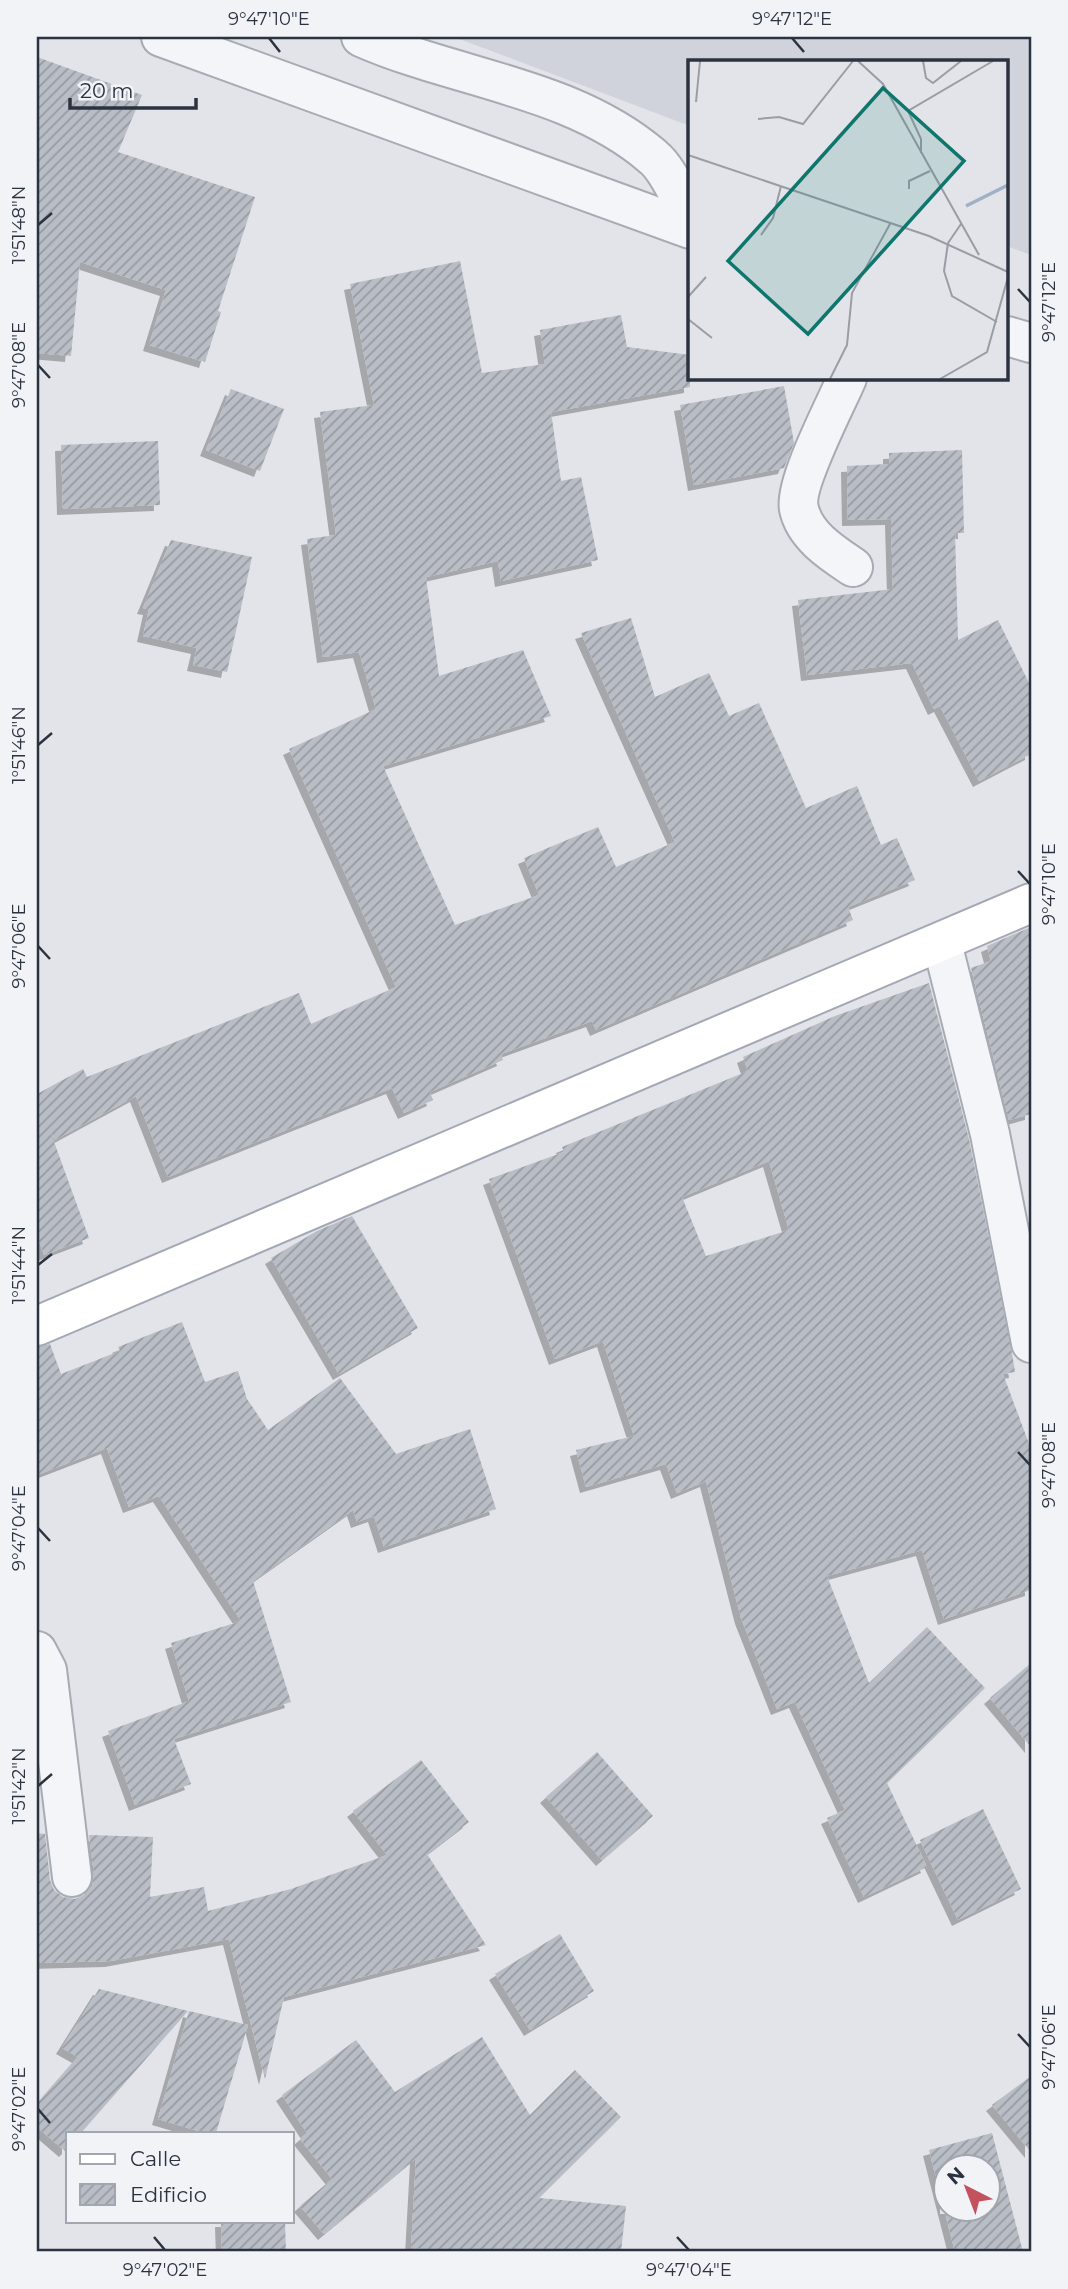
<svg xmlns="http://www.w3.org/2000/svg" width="1068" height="2289" viewBox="0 0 1068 2289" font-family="Montserrat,sans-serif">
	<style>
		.built { fill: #d0d3db }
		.building { fill: url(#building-hatch); fill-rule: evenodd; filter: url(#shadow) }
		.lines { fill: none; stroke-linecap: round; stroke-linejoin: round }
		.minor-casing { stroke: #a7abb3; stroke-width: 42 }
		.major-casing { stroke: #a2a8b4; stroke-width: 42 }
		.minor { stroke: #f4f5f8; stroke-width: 38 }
		.major { stroke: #fff; stroke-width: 38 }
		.ticks { fill: none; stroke: #2b3240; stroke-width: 2.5 }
		.inset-river { fill: none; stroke: #a0b1c6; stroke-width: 3.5 }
		.inset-road { fill: none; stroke: #999da5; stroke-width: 2 }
		.view { fill: #0f766e; fill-opacity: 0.15; stroke: #0f766e; stroke-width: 3.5 }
		.inset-edge { fill: none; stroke: #2b3240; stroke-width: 3.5 }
		.neatline { fill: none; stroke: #2b3240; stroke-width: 2.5 }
		.ticks-label { font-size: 18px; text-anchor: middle; fill: #2b3240 }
	</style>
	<defs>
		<pattern id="building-hatch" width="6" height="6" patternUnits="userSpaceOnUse" patternTransform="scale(1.75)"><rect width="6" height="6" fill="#b9bdc5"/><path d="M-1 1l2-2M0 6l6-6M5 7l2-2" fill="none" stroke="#979aa1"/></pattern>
		<filter id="shadow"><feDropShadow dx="-6" dy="6" stdDeviation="0" flood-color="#0004"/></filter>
	</defs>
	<rect width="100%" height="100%" fill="#e2e4e9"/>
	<polygon class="built" points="454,37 1031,37 1031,255 1007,246 1007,61 690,61 690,126"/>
	<g class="building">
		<polygon points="37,57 142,95 118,152 255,197 218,311 221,312 205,362 149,345 166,290 80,262 71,356 37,353"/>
		<polygon points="460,261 482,373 545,364 540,330 621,315 627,347 690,355 690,387 551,412 561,481 581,477 598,560 501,581 498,561 426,577 439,676 523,650 551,716 383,766 455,925 539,895 524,858 598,827 616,867 675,842 581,633 631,618 655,697 709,673 729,716 759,703 806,808 857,786 881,845 897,838 915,880 848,907 853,920 596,1030 592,1021 501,1054 503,1060 430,1092 433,1100 404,1113 392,1088 168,1177 136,1096 55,1140 49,1128 89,1238 44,1255 37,1235 37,1094 83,1069 87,1077 299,993 311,1024 396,987 289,749 376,709 359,652 323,657 307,539 336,535 320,412 374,405 350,284"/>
		<polygon points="784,386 794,443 784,468 694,485 680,405"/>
		<polygon points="231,389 284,409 260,471 206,450"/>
		<polygon points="158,441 160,505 63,509 61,445"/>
		<polygon points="962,450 964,533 955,533 958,640 998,620 1031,687 1031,754 979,781 940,706 934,709 912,663 807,675 798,600 893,589 891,519 848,520 847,466 889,464 889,453"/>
		<polygon points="171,540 252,557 227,672 193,665 197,648 143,636 149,609 143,608"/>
		<polygon points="1031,927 1031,1114 1009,1120 971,968 991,961 987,946"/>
		<path d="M929 983 969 1139 1012 1353 1015 1372 1003 1374 1031 1449V1590L944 1619 922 1550 827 1576 869 1683 927 1627 985 1688 887 1783 927 1867 864 1897 827 1818 845 1810 795 1702 777 1709 741 1618 706 1481 677 1493 666 1464 586 1487 576 1450 634 1436 603 1341 555 1359 489 1179 564 1152 562 1147 748 1071 743 1057 835 1016ZM769 1161 789 1230 706 1256 682 1197Z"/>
		<polygon points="352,1216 418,1328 339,1374 271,1258 317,1231"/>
		<polygon points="182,1322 205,1382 238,1371 247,1399 268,1430 340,1378 396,1454 470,1429 496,1509 384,1547 374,1516 357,1522 353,1510 253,1581 291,1702 174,1739 191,1784 135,1805 108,1731 189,1701 171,1643 241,1621 159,1496 129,1507 107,1448 37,1475 37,1347 50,1344 61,1374 120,1351 118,1347"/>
		<polygon points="1031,1663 1031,1747 990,1698"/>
		<polygon points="597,1752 653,1816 602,1860 546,1797"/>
		<polygon points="421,1760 469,1822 427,1854 486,1945 284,1997 265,2079 229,1939 111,1961 37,1963 37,1833 45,1834 50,1880 54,1890 63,1897 75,1899 86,1894 92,1886 94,1874 89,1835 153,1837 150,1897 204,1887 208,1911 291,1889 387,1855 353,1811"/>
		<polygon points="983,1809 1021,1889 958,1920 920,1840"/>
		<polygon points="560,1934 594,1991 530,2030 495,1974"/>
		<polygon points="99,1989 188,2011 81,2133 68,2133 68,2148 65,2151 37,2127 37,2104 78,2057 62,2048"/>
		<polygon points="189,2011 248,2025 216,2133 205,2133 158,2119"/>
		<polygon points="482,2037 530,2115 575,2070 621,2117 539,2198 626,2206 621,2252 496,2252 411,2248 416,2158 324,2234 300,2206 332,2179 300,2139 307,2133 282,2095 356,2040 395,2092"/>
		<polygon points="1031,2076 1031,2152 992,2105"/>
		<path d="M992 2133 1023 2252H955L929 2150ZM946 2166H988V2208H946Z"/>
		<polygon points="221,2221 285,2221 286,2252 222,2252"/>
	</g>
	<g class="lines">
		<defs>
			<g id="minor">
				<polyline points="161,37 690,229"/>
				<path d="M361 37C456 79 572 87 653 157 669 170 679 198 690 216"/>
				<polyline points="1007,336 1031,343"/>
				<path d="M847 378C836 404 793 485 799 509 805 536 832 553 853 567"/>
				<polyline points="942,943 990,1134 1031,1343"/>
				<polyline points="37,1651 47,1670 72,1877"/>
			</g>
			<polyline id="major" points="37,1326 1031,903"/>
		</defs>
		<use href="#minor" class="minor-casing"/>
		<use href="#major" class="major-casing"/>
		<use href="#minor" class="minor"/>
		<use href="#major" class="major"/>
	</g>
	<path class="ticks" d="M269 38 280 52M792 38 804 52M38 225 52 213M1018 289 1030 302M38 365 50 378M38 745 52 733M1018 871 1030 884M38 946 50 959M38 1265 52 1254M1018 1452 1030 1465M38 1528 50 1541M38 1786 52 1774M1018 2034 1030 2047M38 2109 50 2123M154 2237 165 2250M677 2237 689 2250"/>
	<g transform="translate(688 60)">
		<rect width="320" height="320" fill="#e2e4e9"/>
		<path class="inset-river" d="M278 146 320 125"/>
		<path class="inset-road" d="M170 1 195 24 291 195M235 1 238 18 245 23 273 1M8 42 12 1M70 59 91 57 115 64 165 1M233 93V79L220 51 305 1M0 95 241 176 320 212M221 129V121L242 111M73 175 85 158 93 126M260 183 256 211 264 236 309 262M260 183 273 164M0 237 18 217M0 259 24 278M142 319 159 285 164 233 202 164M252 319 299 292 320 217"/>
		<path class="view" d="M195 28 276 101 120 274 40 201Z"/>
		<rect width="320" height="320" class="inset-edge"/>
	</g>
	<rect width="1068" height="2289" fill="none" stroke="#f1f3f7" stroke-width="77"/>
	<rect x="66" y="2132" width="228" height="91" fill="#f1f3f7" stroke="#a2a6ae" stroke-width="2"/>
	<rect x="80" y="2154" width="35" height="10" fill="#ffffff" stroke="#a2a6ae" stroke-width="2"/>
	<text x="130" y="2166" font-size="21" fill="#2b3240">Calle</text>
	<rect x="80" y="2184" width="35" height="21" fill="url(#building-hatch)" stroke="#a2a6ae" stroke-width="2"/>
	<text x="130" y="2202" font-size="21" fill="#2b3240">Edificio</text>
	<g transform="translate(967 2188) rotate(318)"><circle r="33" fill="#f1f3f7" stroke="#a2a6ae" stroke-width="2"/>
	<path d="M0-5L12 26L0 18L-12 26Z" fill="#c4515e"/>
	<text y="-10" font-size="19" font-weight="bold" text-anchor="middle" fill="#2b3240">N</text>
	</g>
	<path d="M70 98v10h126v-10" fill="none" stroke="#2b3240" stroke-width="3.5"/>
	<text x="80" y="98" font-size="21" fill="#2b3240" stroke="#f1f3f7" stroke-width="5" paint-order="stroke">20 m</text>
	<rect x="38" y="38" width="992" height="2212" class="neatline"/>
	<g class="ticks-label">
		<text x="269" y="25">9°47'10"E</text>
		<text x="792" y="25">9°47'12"E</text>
		<text transform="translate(19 225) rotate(-90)" y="6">1°51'48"N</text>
		<text transform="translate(1049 302) rotate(-90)" y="6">9°47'12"E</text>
		<text transform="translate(19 365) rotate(-90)" y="6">9°47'08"E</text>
		<text transform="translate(19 745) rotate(-90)" y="6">1°51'46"N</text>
		<text transform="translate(1049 884) rotate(-90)" y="6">9°47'10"E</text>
		<text transform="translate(19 946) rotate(-90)" y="6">9°47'06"E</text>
		<text transform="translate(19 1265) rotate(-90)" y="6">1°51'44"N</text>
		<text transform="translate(1049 1465) rotate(-90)" y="6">9°47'08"E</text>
		<text transform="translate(19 1528) rotate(-90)" y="6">9°47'04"E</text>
		<text transform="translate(19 1786) rotate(-90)" y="6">1°51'42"N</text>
		<text transform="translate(1049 2047) rotate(-90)" y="6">9°47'06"E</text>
		<text transform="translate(19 2109) rotate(-90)" y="6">9°47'02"E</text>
		<text x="165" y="2276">9°47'02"E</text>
		<text x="689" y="2276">9°47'04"E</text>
	</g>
</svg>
